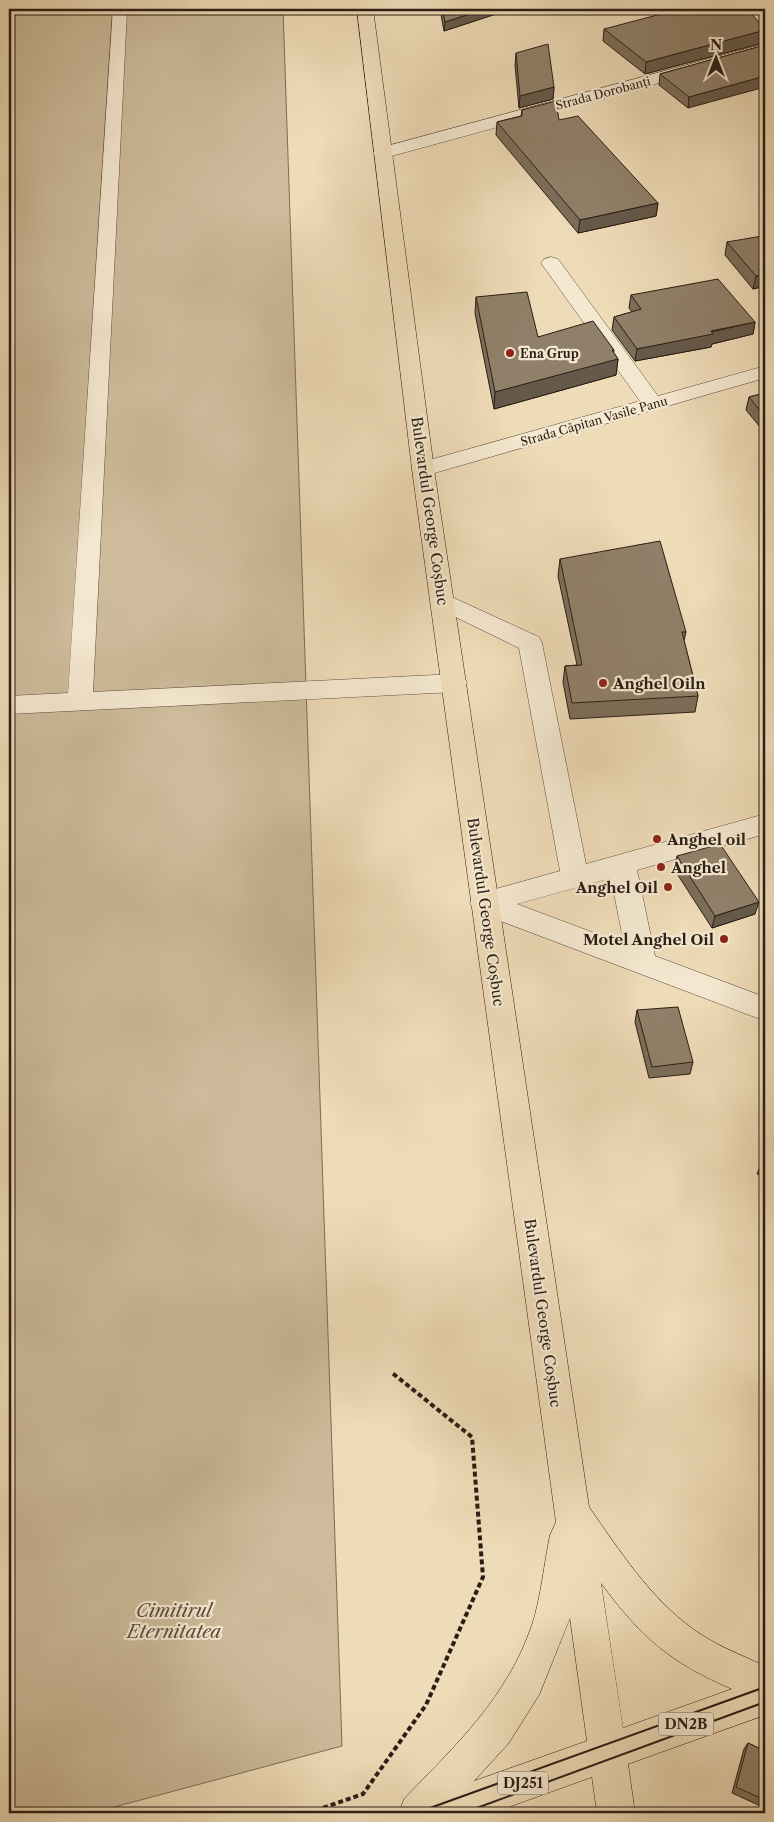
<svg xmlns="http://www.w3.org/2000/svg" width="774" height="1822" viewBox="0 0 774 1822" font-family="'Libre Caslon Text',serif">
	<style>
		.green { fill: #cdbb9b; stroke: #7c6c58 }
		.lines { fill: none; stroke-linecap: round; stroke-linejoin: round }
		.minor-casing { stroke: #5c4c3e; stroke-width: 1 }
		.major-casing { stroke: #2b1d15; stroke-width: 1 }
		.path { stroke: #2b1d15; stroke-width: 4; stroke-dasharray: 5 3; stroke-linecap: butt }
		.minor { fill: #f4e8d0; fill-rule: evenodd }
		.major { fill: #eedbb7; fill-rule: evenodd }
		.tram { stroke: #2b1d15; stroke-width: 2 }
		.wall { fill: #7c6e5a; stroke: #2b1d15 }
		.shaded-wall { fill: #655a4a; stroke: #2b1d15 }
		.building { fill: #908069; stroke: #2b1d15 }
		.poi-dot { fill: #8f2418; stroke: #f4e8d0; stroke-width: 2 }
		.labels { text-anchor: middle; dominant-baseline: central; stroke-width: 4.5; stroke-linejoin: round; paint-order: stroke }
		.far-street-label { font-size: 12px; fill: #2b1d15; stroke: #f4e8d0 }
		.far-poi-label { font-size: 12px; font-weight: bold; fill: #2b1d15; stroke: #f4e8d0; text-anchor: start }
		.shield { fill: #f4e8d0; stroke: #675a4d; stroke-width: 1 }
		.shield-label { font-size: 14px; font-weight: bold; fill: #2b1d15 }
		.street-label { font-size: 15px; fill: #2b1d15; stroke: #f4e8d0 }
		.poi-label { font-size: 15px; font-weight: bold; fill: #2b1d15; stroke: #f4e8d0; text-anchor: start }
		.near-park-label { font-size: 18px; font-style: italic; fill: #5c4c3d; stroke: #f4e8d0 }
	</style>
	<rect width="100%" height="100%" fill="#eedbb7"/>
	<filter id="stains"><feTurbulence type="fractalNoise" baseFrequency=".004" numOctaves="4"/><feColorMatrix values="0 0 0 0 .2 0 0 0 0 .09 0 0 0 0 .02 0 0 0 .5 -.17"/></filter>
	<radialGradient id="worn" r=".72"><stop offset=".6" stop-color="#630" stop-opacity="0"/><stop offset="1" stop-color="#630" stop-opacity=".3"/></radialGradient>
	<polygon class="green" points="9,9 283,9 342,1746 92,1813 9,1813"/>
	<g class="lines">
		<defs>
			<g id="minor">
				<polygon points="113,9 125,9 127,11 93,692 455,674 464,677 467,683 464,689 455,692 9,714 9,696 68,693"/>
				<polygon points="765,44 765,54 388,157 376,157 373,153 376,149"/>
				<polygon points="551,257 558,259 658,396 765,366 765,378 431,474 423,476 415,474 412,469 415,464 640,401 541,263 544,259"/>
				<path d="M443 593 539 637 542 643 586 864 765 814V834L637 870 655 956 765 997V1021L474 911 470 903 474 895 560 871 519 648 435 607 431 601 435 595ZM611 878 624 944 517 904Z"/>
			</g>
			<path id="major" d="M357 9H373L434 469 589 1507C619 1550 650 1598 693 1629 715 1645 741 1655 765 1666V1715L628 1764 635 1813H597L592 1777 492 1813H399L404 1799C456 1745 507 1698 532 1625 541 1597 544 1564 550 1535L556 1522 412 469ZM601 1583C641 1637 669 1662 732 1689L623 1728ZM570 1618 587 1741 474 1781 508 1744 539 1695Z"/>
		</defs>
		<use href="#minor" class="minor-casing"/>
		<use href="#major" class="major-casing"/>
		<polyline class="path" points="308,1813 363,1794 426,1705 483,1577 472,1437 391,1372"/>
		<use href="#minor" class="minor"/>
		<use href="#major" class="major"/>
		<g class="tram">
			<polyline points="416,1813 765,1687"/>
			<polyline points="463,1813 765,1702"/>
		</g>
	</g>
	<g class="wall">
		<polygon points="440,9 503,9 502,12 444,31"/>
		<polygon points="604,29 763,43 645,74 603,41"/>
		<polygon points="765,45 688,108 659,85 660,74"/>
		<polygon points="516,53 554,87 553,99 519,108 515,65"/>
		<polygon points="522,110 559,120 658,203 656,216 578,233 496,135 497,122 521,116"/>
		<polygon points="765,240 765,286 753,289 725,255 727,242"/>
		<polygon points="631,295 755,322 753,334 712,344 711,347 635,361 612,330 614,317 632,312 629,308"/>
		<polygon points="476,297 538,337 614,353 618,359 616,375 494,409 475,313"/>
		<polygon points="765,393 765,433 746,410 749,397"/>
		<polygon points="560,559 686,632 684,641 698,696 695,712 570,719 563,682 565,666 577,665 558,576"/>
		<polygon points="764,616 765,616 765,634 761,629"/>
		<polygon points="677,856 755,914 712,928 674,869"/>
		<polygon points="637,1010 693,1062 690,1074 649,1078 635,1022"/>
		<polygon points="765,1154 765,1177 757,1174"/>
		<polygon points="748,1743 765,1751 765,1808 732,1793 744,1749"/>
	</g>
	<g class="shaded-wall">
		<polygon points="485,9 503,9 502,12 444,31 445,22"/>
		<polygon points="765,30 763,43 645,74 646,62"/>
		<polygon points="765,76 765,87 688,108 689,97"/>
		<polygon points="554,87 553,99 519,108 520,96"/>
		<polygon points="658,203 656,216 578,233 580,220"/>
		<polygon points="765,274 765,286 753,289 756,276"/>
		<polygon points="755,322 753,334 712,344 711,347 635,361 637,349"/>
		<polygon points="612,350 614,350 613,360 618,359 616,375 494,409 495,392"/>
		<polygon points="759,902 755,914 712,928 715,916"/>
	</g>
	<g class="building">
		<polygon points="442,9 485,9 445,22"/>
		<polygon points="680,9 748,9 765,30 646,62 604,29"/>
		<polygon points="548,44 554,87 520,96 516,53"/>
		<polygon points="765,45 765,76 689,97 660,74"/>
		<polygon points="556,101 559,120 578,116 658,203 580,220 497,122 522,116 522,110"/>
		<polygon points="762,236 765,240 765,274 756,276 727,242"/>
		<polygon points="718,279 755,322 711,331 713,334 637,349 614,317 641,309 631,295"/>
		<polygon points="527,292 538,337 593,321 614,350 612,350 618,359 495,392 476,297"/>
		<polygon points="765,393 765,417 749,397"/>
		<polygon points="660,541 686,632 682,632 698,696 572,703 565,666 582,665 560,559"/>
		<polygon points="720,844 759,902 715,916 677,856"/>
		<polygon points="678,1007 693,1062 652,1067 637,1010"/>
		<polygon points="765,1154 765,1165 761,1163"/>
		<polygon points="748,1743 765,1751 765,1800 736,1787"/>
	</g>
	<g class="poi-dot">
		<circle cx="510" cy="353" r="5"/>
		<circle cx="603" cy="683" r="5"/>
		<circle cx="657" cy="839" r="5"/>
		<circle cx="661" cy="867" r="5"/>
		<circle cx="668" cy="887" r="5"/>
		<circle cx="724" cy="939" r="5"/>
	</g>
	<g class="labels">
		<g class="far-street-label">
			<text transform="translate(603 93) rotate(-15)">Strada Dorobanți</text>
			<text transform="translate(594 421) rotate(-16)">Strada Căpitan Vasile Panu</text>
		</g>
		<g class="far-poi-label">
			<text x="520" y="353">Ena Grup</text>
		</g>
		<g class="shield">
			<rect x="658.5" y="1712.5" width="55" height="23" rx="4"/>
			<rect x="498" y="1771.5" width="50" height="23" rx="4"/>
		</g>
		<g class="shield-label">
			<text x="686" y="1724">DN2B</text>
			<text x="523" y="1783">DJ251</text>
		</g>
		<g class="street-label">
			<text transform="translate(430 511) rotate(82)">Bulevardul George Coșbuc</text>
			<text transform="translate(486 912) rotate(82)">Bulevardul George Coșbuc</text>
			<text transform="translate(543 1313) rotate(82)">Bulevardul George Coșbuc</text>
		</g>
		<g class="poi-label">
			<text x="613" y="683">Anghel Oiln</text>
			<text x="667" y="839">Anghel oil</text>
			<text x="671" y="867">Anghel</text>
			<text x="658" y="887" text-anchor="end">Anghel Oil</text>
			<text x="714" y="939" text-anchor="end">Motel Anghel Oil</text>
		</g>
		<g class="near-park-label">
			<text x="174" y="1611">Cimitirul<tspan x="174" dy="21">Eternitatea</tspan></text>
		</g>
	</g>
	<rect width="774" height="1822" fill="none" stroke="#eedbb7" stroke-width="30"/>
	<rect x="10" y="10" width="754" height="1802" fill="none" stroke="#2b1d15" stroke-width="2.5"/>
	<rect x="15" y="15" width="744" height="1792" fill="none" stroke="#2b1d15"/>
	<g transform="translate(716 58)" stroke="#f4e8d0" stroke-width="4" paint-order="stroke">
	<path d="M0-4L9 19L0 12L-9 19Z" fill="#2b1d15"/>
	<text y="-8" font-size="14" font-weight="bold" text-anchor="middle" fill="#2b1d15">N</text>
	</g>
	<rect width="100%" height="100%" filter="url(#stains)"/>
	<rect width="100%" height="100%" fill="url(#worn)"/>
</svg>
